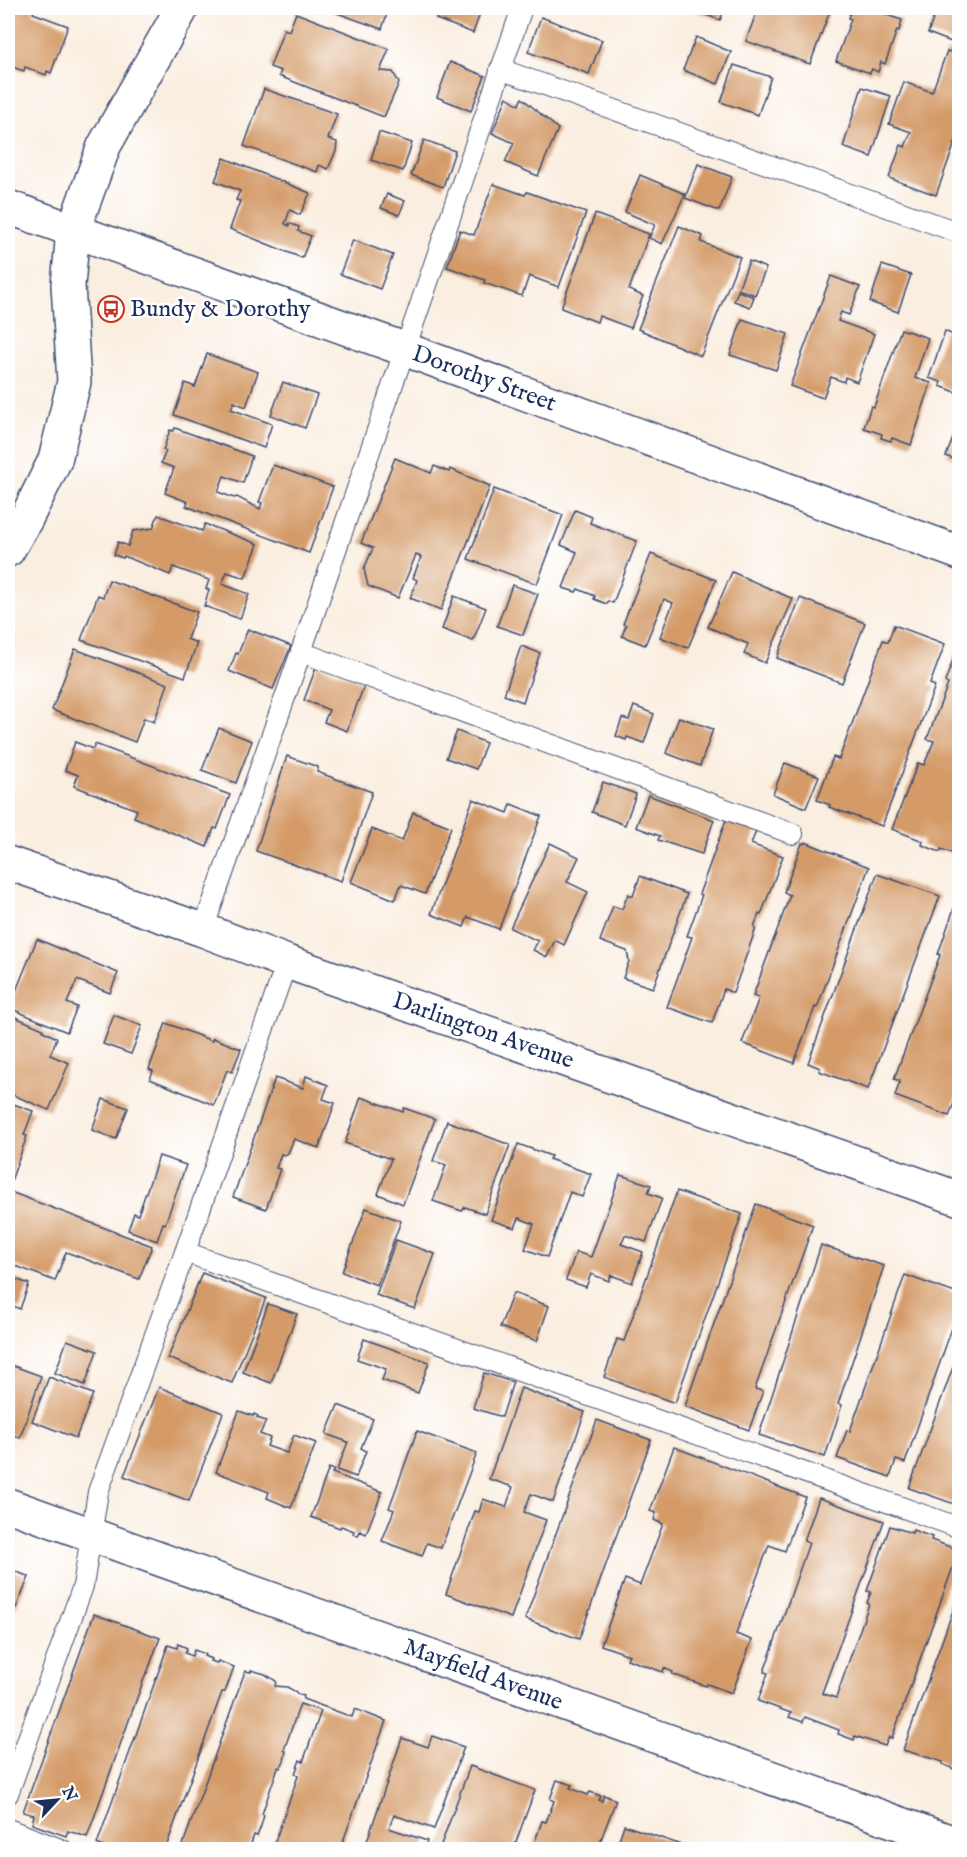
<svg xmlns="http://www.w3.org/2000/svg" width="967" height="1857" viewBox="0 0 967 1857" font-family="'IM FELL English',serif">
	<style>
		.building { fill: #d49b69 }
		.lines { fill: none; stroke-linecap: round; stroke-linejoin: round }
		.service-casing { stroke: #3c4c72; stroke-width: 22 }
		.minor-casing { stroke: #3c4c72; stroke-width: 36 }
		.tertiary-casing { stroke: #3c4c72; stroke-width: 36 }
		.service { stroke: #fff; stroke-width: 20 }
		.minor { stroke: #fff; stroke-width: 33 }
		.tertiary { stroke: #fff; stroke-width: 33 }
		.labels { text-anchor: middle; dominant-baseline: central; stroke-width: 5; stroke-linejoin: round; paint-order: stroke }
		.poi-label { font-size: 24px; fill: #1b2f5e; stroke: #fff; text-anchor: start }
		.street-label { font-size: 24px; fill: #1b2f5e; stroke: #fff }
	</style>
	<rect width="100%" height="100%" fill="#fff"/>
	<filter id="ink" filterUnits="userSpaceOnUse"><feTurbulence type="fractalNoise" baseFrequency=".0167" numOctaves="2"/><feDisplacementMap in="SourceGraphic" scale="12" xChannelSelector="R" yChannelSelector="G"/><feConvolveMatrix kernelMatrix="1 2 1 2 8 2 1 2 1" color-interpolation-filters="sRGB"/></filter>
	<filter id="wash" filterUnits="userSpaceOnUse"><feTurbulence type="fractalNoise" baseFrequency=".008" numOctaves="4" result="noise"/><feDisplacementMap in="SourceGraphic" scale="24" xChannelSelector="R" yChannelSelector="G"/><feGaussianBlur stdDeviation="1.35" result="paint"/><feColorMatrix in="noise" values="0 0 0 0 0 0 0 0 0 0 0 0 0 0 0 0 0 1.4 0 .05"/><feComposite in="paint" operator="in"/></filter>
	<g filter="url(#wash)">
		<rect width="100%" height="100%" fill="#faeee0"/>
		<g id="blocks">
			<g class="building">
				<polygon points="8,8 35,8 33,13 68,26 51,73 47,71 46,75 25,67 24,71 12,67 11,70 8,69"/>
				<polygon points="323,8 389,8 382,29"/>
				<polygon points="425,8 482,8 473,33 436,19 438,13"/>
				<polygon points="687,8 725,8 720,20"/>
				<polygon points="758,8 831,8 810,64 746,41"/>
				<polygon points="852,8 889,8 886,15 902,20 899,31 897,30 885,64 881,62 878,72 872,69 870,73 836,61 851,19 848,18"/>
				<polygon points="937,8 960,8 960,129 936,195 889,178 901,145 905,147 911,132 889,124 904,82 932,92 947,51 950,52 954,43 928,33"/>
				<polygon points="296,13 389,49 380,71 393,72 399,83 384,117 279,76 281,71 270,67 284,29 289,31"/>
				<polygon points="541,17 602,40 589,74 528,52"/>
				<polygon points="696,37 731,52 718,84 683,70"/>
				<polygon points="450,62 485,76 471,111 437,97"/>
				<polygon points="734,65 771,77 758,115 721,102"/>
				<polygon points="862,87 891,96 871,157 843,147"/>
				<polygon points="264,89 337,114 328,139 337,142 336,151 328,169 319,165 317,172 244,146"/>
				<polygon points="507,97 519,105 522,98 558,129 538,176 505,162 514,143 492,133"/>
				<polygon points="8,99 15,102 8,120 11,120 8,128"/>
				<polygon points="379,132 412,143 403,171 371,160"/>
				<polygon points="424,140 455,151 443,187 411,175"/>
				<polygon points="224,158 310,193 300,215 290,210 285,224 289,226 289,223 299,227 298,231 311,236 302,258 230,229 240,201 236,200 240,191 215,181"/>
				<polygon points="698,164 732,177 719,211 685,198"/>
				<polygon points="640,175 685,194 662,244 649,238 655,225 625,212"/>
				<polygon points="493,184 525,195 527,192 586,213 559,287 529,276 522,296 484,283 485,280 447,267 460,230 474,235"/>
				<polygon points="387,194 405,201 399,215 381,208"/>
				<polygon points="595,214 649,234 629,290 643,296 631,328 599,316 597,322 561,308"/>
				<polygon points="679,226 703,236 701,242 740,257 701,356 638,329"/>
				<polygon points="353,240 393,255 380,289 340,274"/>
				<polygon points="749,261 766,268 755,295 738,289"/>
				<polygon points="882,265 911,275 898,312 870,302"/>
				<polygon points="831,276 860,287 849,315 841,312 838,321 874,334 857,382 845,377 844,382 831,377 823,398 790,386"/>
				<polygon points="738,291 754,297 750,307 734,301"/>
				<polygon points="742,319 788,334 776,370 730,355"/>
				<polygon points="959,325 960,389 958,393 940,386 941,382 929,378 945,331 955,336"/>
				<polygon points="901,329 928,338 915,378 931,383 911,445 892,438 891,441 881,438 882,434 864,428 871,406 874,407"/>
				<polygon points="207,354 258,372 246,407 234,402 231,409 272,424 264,448 174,415 185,383 195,387"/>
				<polygon points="283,382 317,395 305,428 271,415"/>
				<polygon points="960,420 960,462 946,456"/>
				<polygon points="175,428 252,456 243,483 224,476 218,492 234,498 237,497 260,509 262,503 259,502 273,465 333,487 309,553 186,506 188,502 165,493 174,468 161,463 166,451 163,450 170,430 173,431"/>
				<polygon points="395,458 431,473 434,466 449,472 450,469 490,486 441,610 410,598 417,580 413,578 421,557 416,555 398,598 368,586 364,569 373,548 361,543"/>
				<polygon points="494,489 563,515 537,584 468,559"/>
				<polygon points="575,510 592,517 590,523 637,541 613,603 608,601 607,604 594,599 595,596 578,589 576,592 563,588 577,552 561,545"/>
				<polygon points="158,515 202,531 205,524 258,544 245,578 227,572 222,584 249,594 240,619 204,606 209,590 206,589 209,580 173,567 170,575 124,556 123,558 114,555 118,542 128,546 133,531 153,528"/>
				<polygon points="651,554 716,580 688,648 660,637 673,603 664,599 645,645 622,636 626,625 623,624"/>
				<polygon points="732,572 793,599 765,663 744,654 748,644 708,627"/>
				<polygon points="109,580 197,612 187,639 197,643 185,677 81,640 98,595 103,597"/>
				<polygon points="512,585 538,594 523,635 497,626"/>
				<polygon points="454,596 486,608 473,641 442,629"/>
				<polygon points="800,598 865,623 842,683 777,658"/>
				<polygon points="894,625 945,644 930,684 935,686 882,826 829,807 830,805 817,800 833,757 839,759 883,640 888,642"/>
				<polygon points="248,629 291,646 273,689 229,671 236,653 238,654"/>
				<polygon points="959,643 960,850 957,855 941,849 940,852 922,845 923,841 892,829 918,763 924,765 934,741 927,739 948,684 945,682"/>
				<polygon points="521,646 540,653 523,702 504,695"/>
				<polygon points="75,649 168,684 154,722 144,718 135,742 52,710"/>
				<polygon points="317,665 365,683 347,731 324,722 329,710 304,700"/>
				<polygon points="634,706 654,714 644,743 627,737 626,740 616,736 622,718 629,720"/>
				<polygon points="679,717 713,729 700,766 666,753"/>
				<polygon points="219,728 252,741 236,783 202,770"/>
				<polygon points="457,731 486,743 476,769 446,758"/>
				<polygon points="75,742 93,749 95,744 230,795 217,829 214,828 207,847 134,817 137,810 74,786 78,775 65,770"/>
				<polygon points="287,756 318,767 317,772 372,792 341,881 256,851"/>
				<polygon points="785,763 819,776 806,808 773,794"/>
				<polygon points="603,782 636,794 625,825 592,812"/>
				<polygon points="648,795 714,820 702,854 658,840 660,836 636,827"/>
				<polygon points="473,799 508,813 511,804 541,816 499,929 468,917 464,927 431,914"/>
				<polygon points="413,812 451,827 425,894 401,885 395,900 351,882 372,829 402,841"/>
				<polygon points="726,820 756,831 751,844 783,856 761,915 759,914 754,927 756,928 733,993 724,989 712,1023 667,1007 692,937 687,936 702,895 699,894"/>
				<polygon points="805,842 869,867 817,1008 815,1007 794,1063 742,1043 759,998 753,996 790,895 784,892 802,843 804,844"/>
				<polygon points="550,843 579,857 567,882 588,892 564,945 555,940 547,957 533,950 538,941 510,928"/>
				<polygon points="877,874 940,896 868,1089 819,1071 820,1068 808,1063"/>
				<polygon points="640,876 687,894 653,988 623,978 629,961 627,951 600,941 613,906 622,909 628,894 633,896"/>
				<polygon points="959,894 960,1088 949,1116 895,1096 900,1081 894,1079 940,955 938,954"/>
				<polygon points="37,939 118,973 110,993 77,980 67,1003 77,1007 67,1032 9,1008"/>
				<polygon points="8,1014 43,1029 43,1031 57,1038 50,1055 69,1063 49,1110 8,1093"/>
				<polygon points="114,1015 142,1026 131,1054 103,1044"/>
				<polygon points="166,1023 212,1041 213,1038 241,1049 232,1072 227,1070 214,1105 150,1079 153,1071 149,1069"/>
				<polygon points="306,1076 328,1085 323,1099 335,1103 319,1148 294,1139 288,1153 285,1155 281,1154 276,1168 280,1169 266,1209 233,1197 275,1078 303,1088"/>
				<polygon points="361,1097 403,1112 404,1108 435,1119 403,1204 378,1194 391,1159 345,1143"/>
				<polygon points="103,1099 128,1108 116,1139 92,1130"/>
				<polygon points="8,1102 33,1111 24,1135 27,1136 11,1181 8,1179"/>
				<polygon points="447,1121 510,1145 485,1214 465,1207 462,1211 433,1201 446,1165 433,1161"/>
				<polygon points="518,1144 551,1156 549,1159 591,1174 582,1197 570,1192 547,1257 525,1249 534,1224 519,1218 515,1228 491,1220"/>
				<polygon points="159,1156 186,1165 165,1224 163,1223 157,1241 128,1230 134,1213 138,1215"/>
				<polygon points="620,1175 651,1185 648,1193 662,1198 646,1242 625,1235 621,1244 643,1252 632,1283 611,1275 609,1281 591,1274 586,1287 566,1280 576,1252 591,1257"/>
				<polygon points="8,1191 152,1246 139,1279 66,1252 55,1281 8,1263"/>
				<polygon points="677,1191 742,1214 675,1403 604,1377 617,1339 624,1341"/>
				<polygon points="756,1204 813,1225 755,1389 763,1391 749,1430 685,1406"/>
				<polygon points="366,1208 401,1221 377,1285 342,1272"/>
				<polygon points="396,1240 435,1254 415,1309 376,1295"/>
				<polygon points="821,1245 884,1266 838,1404 842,1405 825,1457 759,1435"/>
				<polygon points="202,1273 266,1298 232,1383 168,1358"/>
				<polygon points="905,1275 958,1294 960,1305 905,1463 896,1460 890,1477 837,1458 847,1430 850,1431"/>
				<polygon points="8,1276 29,1284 20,1309 8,1304"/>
				<polygon points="513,1293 549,1306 537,1341 500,1327"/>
				<polygon points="268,1304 297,1314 271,1383 243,1372"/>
				<polygon points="364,1339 429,1362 418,1393 382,1380 386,1369 357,1359"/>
				<polygon points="67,1340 97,1351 85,1385 55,1373"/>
				<polygon points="960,1348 960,1506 909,1488"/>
				<polygon points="8,1364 41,1376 20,1438 8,1433"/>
				<polygon points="484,1373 513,1382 502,1417 473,1408"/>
				<polygon points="49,1377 93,1394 76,1438 32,1421"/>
				<polygon points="159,1387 223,1413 189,1501 124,1476"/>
				<polygon points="521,1388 585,1412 553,1502 531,1494 524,1512 546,1520 511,1618 446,1594 475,1511 479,1512 483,1499 506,1507 513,1487 489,1479"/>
				<polygon points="338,1405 373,1419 361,1448 366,1451 356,1477 337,1470 348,1442 326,1434"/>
				<polygon points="239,1411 253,1416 254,1414 258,1416 257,1418 266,1421 260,1434 270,1438 267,1446 287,1453 294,1435 316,1443 291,1508 267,1498 269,1492 216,1472"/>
				<polygon points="597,1420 651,1440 579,1639 525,1619"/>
				<polygon points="417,1431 477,1453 441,1548 427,1543 422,1556 382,1541 394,1510 389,1508"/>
				<polygon points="674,1447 805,1497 785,1551 769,1545 736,1634 752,1640 732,1693 707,1684 706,1686 672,1674 673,1672 664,1668 663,1672 627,1659 629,1655 601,1645 625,1579 640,1585 663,1524 654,1520 656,1513 650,1511"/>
				<polygon points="329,1468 334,1470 332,1473 382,1492 366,1534 360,1531 358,1536 353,1534 354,1531 341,1526 340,1528 311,1517"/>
				<polygon points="819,1498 884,1521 822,1693 836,1698 869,1604 867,1603 871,1592 867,1591 890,1526 912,1533 913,1530 932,1537 931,1540 959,1550 892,1738 889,1737 885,1746 855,1736 854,1740 838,1734 839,1730 805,1717 803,1722 789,1717 791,1713 758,1701 768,1673 764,1672 809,1543 804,1541"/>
				<polygon points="8,1568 29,1577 16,1608 8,1605"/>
				<polygon points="960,1591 960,1768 958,1771 942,1764 943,1762 903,1750"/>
				<polygon points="94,1614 160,1638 147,1673 146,1673 87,1837 68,1831 66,1836 32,1824 34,1815 23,1812"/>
				<polygon points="178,1644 187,1648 185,1653 192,1656 194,1650 205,1654 204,1656 211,1659 210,1661 217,1663 218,1661 234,1667 225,1692 222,1692 165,1850 110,1850 97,1844 168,1645 177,1648"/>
				<polygon points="251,1670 265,1674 276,1681 275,1686 287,1687 296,1692 297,1694 304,1696 303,1699 352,1717 355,1709 386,1721 340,1850 272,1850 298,1776 295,1774 297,1768 300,1760 303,1762 321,1711 300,1704 284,1750 286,1751 284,1761 280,1768 278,1767 262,1814 264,1815 261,1826 257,1836 254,1835 249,1850 181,1850 245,1671 251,1672"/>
				<polygon points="432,1736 464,1747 434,1829 394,1815 389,1828 427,1841 424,1850 364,1850 402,1738 428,1747"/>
				<polygon points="470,1766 535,1790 513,1850 439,1850"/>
				<polygon points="557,1780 572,1785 570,1788 588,1795 590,1792 601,1796 599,1800 602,1801 604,1795 616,1800 597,1850 532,1850 542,1821 546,1822 554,1801 550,1799"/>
				<polygon points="624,1825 693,1849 693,1850 611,1850 613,1844 617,1846"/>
			</g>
		</g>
	</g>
	<g filter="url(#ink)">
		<use href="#blocks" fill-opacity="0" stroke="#3c4c72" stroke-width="1.5"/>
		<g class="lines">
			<defs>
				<g id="service">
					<polyline points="500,69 960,233"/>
					<polyline points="301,652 793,834"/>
					<polyline points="203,930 301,652 522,8"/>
					<polyline points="185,1252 287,962"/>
					<polyline points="8,1794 83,1586 98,1492 185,1252 960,1528"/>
					<polyline points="8,1829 63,1850"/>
				</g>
				<g id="minor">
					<polyline points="8,207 404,349 960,553"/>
					<polyline points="8,863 203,930 287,962 960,1199"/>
					<polyline points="8,1505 960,1845"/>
				</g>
				<polyline id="tertiary" points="8,550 26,519 55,460 74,382 68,285 73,231 104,146 182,8"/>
			</defs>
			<use href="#service" class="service-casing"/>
			<use href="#minor" class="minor-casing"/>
			<use href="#tertiary" class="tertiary-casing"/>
			<use href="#service" class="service"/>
			<use href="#minor" class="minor"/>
			<use href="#tertiary" class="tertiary"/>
		</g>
	</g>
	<defs>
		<symbol id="bus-ring" viewBox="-11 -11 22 22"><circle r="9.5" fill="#fff" stroke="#c8321e" stroke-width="1.5"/><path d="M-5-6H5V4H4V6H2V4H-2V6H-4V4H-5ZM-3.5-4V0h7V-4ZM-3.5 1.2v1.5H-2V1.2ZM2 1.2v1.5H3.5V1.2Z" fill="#c8321e"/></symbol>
	</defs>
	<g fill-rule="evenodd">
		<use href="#bus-ring" x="96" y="294" width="30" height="30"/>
	</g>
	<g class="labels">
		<g class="poi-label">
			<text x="130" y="309">Bundy &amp; Dorothy</text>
		</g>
		<g class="street-label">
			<text transform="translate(484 379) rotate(20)">Dorothy Street</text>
			<text transform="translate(483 1031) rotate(19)">Darlington Avenue</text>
			<text transform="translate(483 1675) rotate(20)">Mayfield Avenue</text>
		</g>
	</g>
	<rect width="967" height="1857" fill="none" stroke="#fff" stroke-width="30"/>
	<g transform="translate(57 1800) rotate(64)" stroke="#ffffff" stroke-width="4.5" paint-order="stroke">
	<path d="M0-4.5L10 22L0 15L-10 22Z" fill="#1b2f5e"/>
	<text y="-9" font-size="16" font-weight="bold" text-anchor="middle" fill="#1b2f5e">N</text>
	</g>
</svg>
